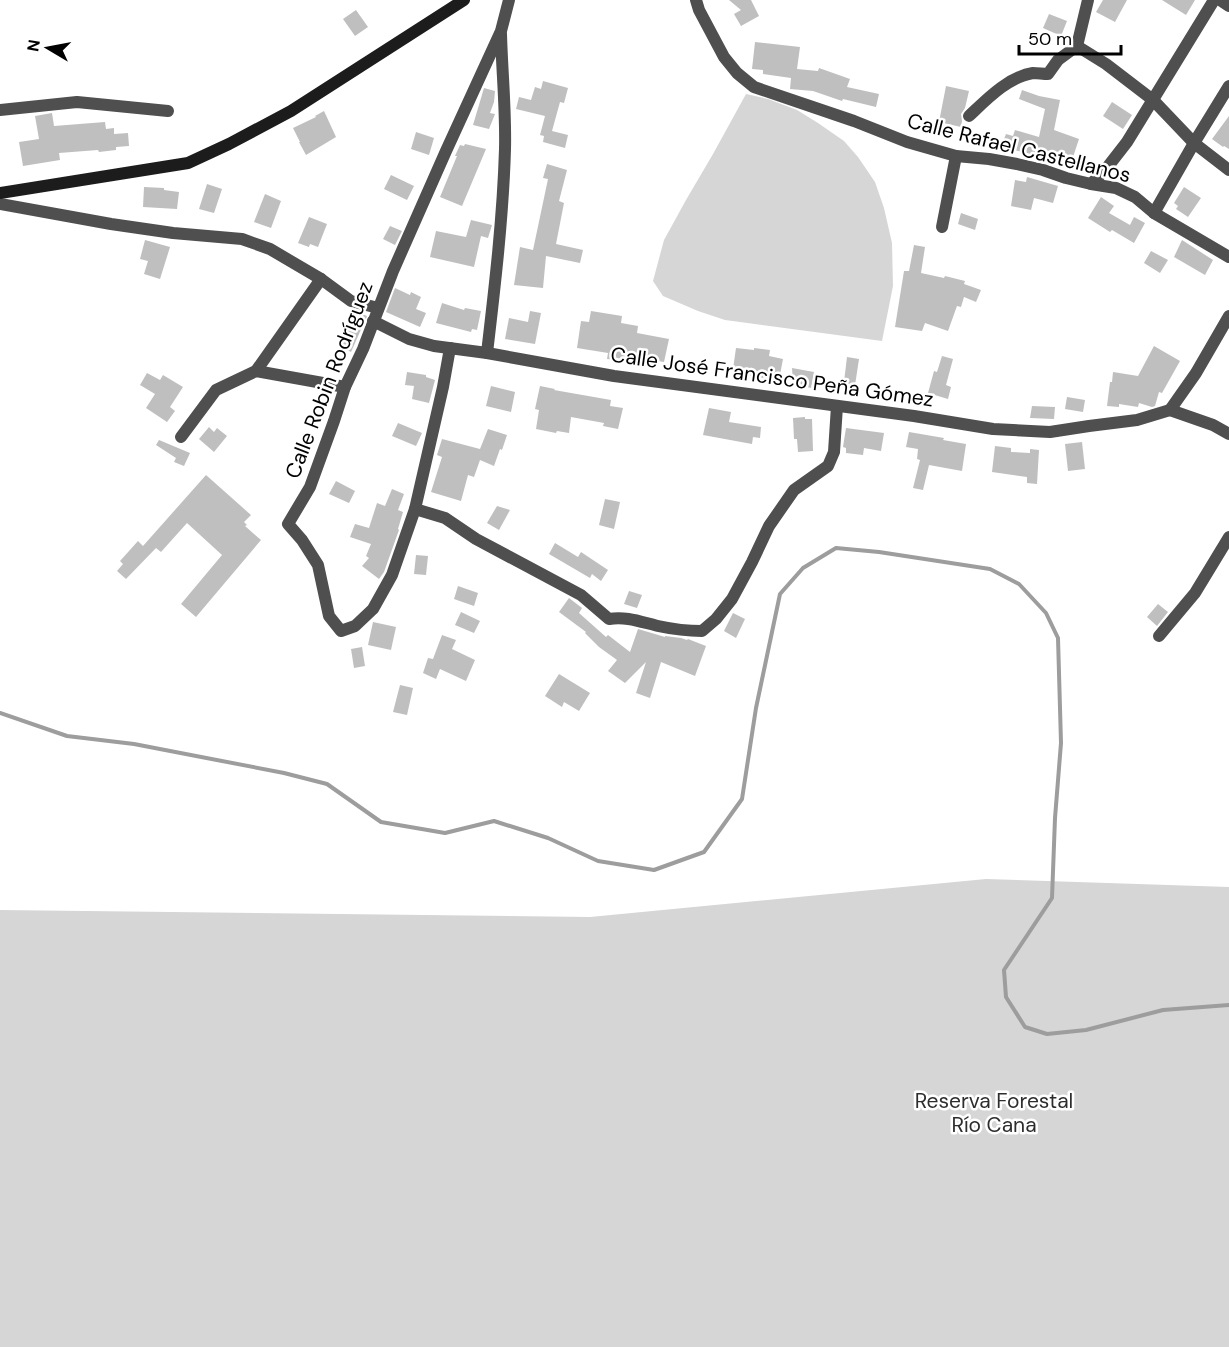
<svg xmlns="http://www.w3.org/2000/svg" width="1229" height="1347" viewBox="0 0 1229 1347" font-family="'DM Sans',sans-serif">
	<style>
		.green { fill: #d6d6d6 }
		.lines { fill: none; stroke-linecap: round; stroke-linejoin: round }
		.stream { stroke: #9d9d9d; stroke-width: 4 }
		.building { fill: #bfbfbf }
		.minor { stroke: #4f4f4f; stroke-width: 12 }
		.secondary { stroke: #1c1c1c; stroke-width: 12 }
		.labels { text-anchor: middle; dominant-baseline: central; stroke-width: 5; stroke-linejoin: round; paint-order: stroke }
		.street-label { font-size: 21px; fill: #000; stroke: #fff }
		.park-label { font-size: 21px; fill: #2d2d2d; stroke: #fff }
	</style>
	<rect width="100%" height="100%" fill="#fff"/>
	<g class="green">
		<polygon points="746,94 768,99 797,110 818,123 844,141 858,157 875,182 884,208 892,243 893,286 882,341 725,320 698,311 663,296 653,281 664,240 686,200 713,154"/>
		<polygon points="986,879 1229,887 1229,1347 0,1347 0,910 590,917"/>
	</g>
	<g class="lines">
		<polyline class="stream" points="0,713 67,736 134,744 284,773 327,784 381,822 445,833 494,821 548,838 598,861 654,870 704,852 742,799 756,708 780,594 803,568 836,548 879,552 990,569 1019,584 1046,613 1058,638 1061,743 1055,818 1052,898 1004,970 1006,997 1025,1027 1047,1034 1086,1030 1163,1010 1229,1005"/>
	</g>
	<g class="building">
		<polygon points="729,0 751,0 759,16 741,26 734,14 741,10"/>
		<polygon points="1103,0 1127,0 1115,22 1096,12"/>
		<polygon points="1162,0 1195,0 1186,15"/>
		<polygon points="356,10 368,27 355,36 343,19"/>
		<polygon points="1049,14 1067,21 1061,36 1043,28"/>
		<polygon points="755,42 800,47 797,69 818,71 819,68 850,79 847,87 879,94 876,107 843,99 842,101 813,91 790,89 791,78 763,74 763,70 752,69"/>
		<polygon points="543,81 568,88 564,103 560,102 552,131 568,135 565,148 543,142 544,136 540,135 545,116 516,109 519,97 531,100 535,87 541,89"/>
		<polygon points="946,86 969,91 965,108 961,114 962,121 961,127 939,122"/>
		<polygon points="484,88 495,91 494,102 490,113 495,114 489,129 473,125"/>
		<polygon points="1022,90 1039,96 1060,100 1054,130 1079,139 1072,160 1049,152 1047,158 1001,147 1006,134 1013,136 1015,130 1039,137 1045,109 1019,99"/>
		<polygon points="1112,102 1132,115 1123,129 1103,116"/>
		<polygon points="324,111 336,137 306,155 299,142 300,142 293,128 316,117 315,116"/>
		<polygon points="52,113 54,126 105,122 106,129 114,128 114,134 128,133 129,146 116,147 116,150 99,152 98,150 59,153 60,160 23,166 19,142 39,139 35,116"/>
		<polygon points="1229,116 1229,149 1224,146 1223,147 1212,139"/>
		<polygon points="416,132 434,138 429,155 411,149"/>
		<polygon points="465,144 486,149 462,206 440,197 457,156 455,156 460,145 464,146"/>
		<polygon points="547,164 567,170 559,201 564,203 556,244 583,250 580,263 546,256 543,288 514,285 520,247 533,250 548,179 543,178"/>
		<polygon points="391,175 414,186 407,200 384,189"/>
		<polygon points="1027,177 1058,186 1053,203 1034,198 1031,210 1011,206 1015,180 1026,182"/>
		<polygon points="207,184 222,189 214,213 199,209"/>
		<polygon points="144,187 164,188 164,190 179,192 177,209 143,207"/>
		<polygon points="1184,187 1201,198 1188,217 1176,209 1178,206 1174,203"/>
		<polygon points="265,194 281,201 271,228 254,222"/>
		<polygon points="1101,197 1114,206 1109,213 1130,225 1134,217 1145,223 1134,243 1112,230 1110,232 1088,218"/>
		<polygon points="961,213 978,219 975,230 958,224"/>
		<polygon points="309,217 327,224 318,247 310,244 309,247 298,243"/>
		<polygon points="471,220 492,225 488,238 481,236 474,267 430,257 436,231 466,237"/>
		<polygon points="390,226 402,231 395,245 383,239"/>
		<polygon points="145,240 170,247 160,279 144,274 148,261 140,259"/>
		<polygon points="1182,240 1213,260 1205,275 1174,257"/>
		<polygon points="914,245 925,247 921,273 944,278 945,276 965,281 964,284 981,290 976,302 964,297 961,307 957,306 948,331 925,323 922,331 895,327 904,271 909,271"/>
		<polygon points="1151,251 1168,260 1160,273 1144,263"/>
		<polygon points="395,288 410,295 411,292 421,297 416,309 426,313 420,327 386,312"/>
		<polygon points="442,303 464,310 465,308 481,311 477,330 472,329 471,332 436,323"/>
		<polygon points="353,310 367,316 351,352 338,345"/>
		<polygon points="530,311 541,313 535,344 505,339 509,318 528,322"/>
		<polygon points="591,311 622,316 621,323 638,326 637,333 669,339 664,362 632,357 632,361 617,358 617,360 607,359 608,353 577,348 581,321 589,322"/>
		<polygon points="1154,346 1180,361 1162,393 1159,392 1155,406 1152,407 1139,403 1138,407 1119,404 1119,407 1107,406 1110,382 1112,382 1113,372 1138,376"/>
		<polygon points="736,348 754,350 754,348 770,350 769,356 783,359 779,380 750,376 751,371 733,369"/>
		<polygon points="942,356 953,359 946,385 951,387 948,399 928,393 934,371 937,372"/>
		<polygon points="847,357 859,359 854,392 843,390"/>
		<polygon points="792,368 814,372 811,388 793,384"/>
		<polygon points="407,372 426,375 426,377 435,380 429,403 412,399 414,386 405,385"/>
		<polygon points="147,373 160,380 163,375 183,387 170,407 175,411 167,422 146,408 155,394 140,385"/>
		<polygon points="491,386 515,392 511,412 486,406"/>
		<polygon points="540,386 555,389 554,390 611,400 610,406 623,408 618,429 603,426 604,423 571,417 569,433 557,431 556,433 536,429 539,410 535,409"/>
		<polygon points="1067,397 1085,400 1083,412 1065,409"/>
		<polygon points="1032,406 1055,407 1054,419 1030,418"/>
		<polygon points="709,408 731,412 729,422 761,427 760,438 753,437 752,444 703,435"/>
		<polygon points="805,417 805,419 812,419 813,451 798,452 797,439 794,439 793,418"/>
		<polygon points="398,423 422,433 416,446 392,436"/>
		<polygon points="209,427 214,432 217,428 227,436 214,452 199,439"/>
		<polygon points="846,428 884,433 881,451 864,448 863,455 846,453 846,448 843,447"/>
		<polygon points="488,429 507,435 502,450 500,449 494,466 480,460 474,477 468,475 461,501 431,492 442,457 437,455 442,439 480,449"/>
		<polygon points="909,432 944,438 943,440 966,444 962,471 929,465 923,490 913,488 920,460 917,459 918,449 906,447"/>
		<polygon points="159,440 190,453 184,466 174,462 176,458 156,445"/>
		<polygon points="1082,442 1085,469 1068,471 1065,444"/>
		<polygon points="995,446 1011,448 1011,452 1030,453 1030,449 1039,450 1037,484 1027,483 1027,477 992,472"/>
		<polygon points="206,475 251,515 244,522 247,525 245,526 261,540 196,617 181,604 222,555 187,523 161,552 156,548 126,579 117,571 123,564 120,561 138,541 143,546"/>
		<polygon points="336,481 355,491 349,503 329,494"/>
		<polygon points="392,489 404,494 398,510 403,512 398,529 399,530 384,572 379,579 362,566 369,558 366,556 371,544 350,537 355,524 369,528 377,503 385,506"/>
		<polygon points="605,499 620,502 614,529 599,525"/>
		<polygon points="497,506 510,510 499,530 487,523"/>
		<polygon points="555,543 578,557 581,552 608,570 601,581 592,574 590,578 549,554"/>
		<polygon points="416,555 428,556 426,575 414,574"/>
		<polygon points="458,586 478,593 474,606 454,599"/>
		<polygon points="629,591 642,595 637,608 624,604"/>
		<polygon points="569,598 582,608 579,613 606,637 608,635 630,652 638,629 665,637 665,636 681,638 687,640 688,639 706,646 695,676 661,662 650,698 636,693 646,662 625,683 608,671 617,660 599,647 585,633 586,632 559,612"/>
		<polygon points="1158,604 1168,612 1157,626 1147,617"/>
		<polygon points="461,612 480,621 474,633 455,625"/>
		<polygon points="733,613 745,619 736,638 724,631"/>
		<polygon points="373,622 396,627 391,650 368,645"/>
		<polygon points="442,635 456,640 452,649 475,660 466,681 440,669 436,679 423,673 428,658 433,659"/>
		<polygon points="362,647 365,666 354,668 351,649"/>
		<polygon points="559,674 590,693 579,711 564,702 562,707 545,696"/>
		<polygon points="400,685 413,688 407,715 393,712"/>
	</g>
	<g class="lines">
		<g class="minor">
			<polyline points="696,0 699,10 724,57 737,73 754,87 854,121 907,142 956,156 989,159 1017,164 1043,170 1066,178 1091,184 1116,188 1135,197 1154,213 1229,257"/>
			<polyline points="1220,0 1229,6"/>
			<polyline points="1077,46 1088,0"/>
			<polyline points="0,110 77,102 168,111"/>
			<path d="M969 116C987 99 1008 77 1033 73 1038 73 1043 74 1048 74L1058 60 1077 46 1106 64 1153 100 1194 143 1229 170"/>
			<polyline points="1091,184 1106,169 1127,142 1214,0"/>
			<polyline points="0,204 111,224 173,233 242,239 270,249 321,279 351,301 378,308"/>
			<polyline points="1154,213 1194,143 1229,86"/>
			<polyline points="942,227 956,156"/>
			<polyline points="373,321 409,339 434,346 487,353 614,376 914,416 993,429 1050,432 1089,426 1137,420 1170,410"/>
			<path d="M450 348 443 387 415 509 445 518 476 539 581 595 609 619C626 616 641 622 658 626 672 629 687 631 702 631L716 619 732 599 752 562 769 526 794 490 828 466 834 452 837 406"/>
			<path d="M487 353C495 285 503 217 505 149 506 111 502 72 501 34"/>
			<polyline points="256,371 345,387"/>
			<polyline points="1170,410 1196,373 1229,316"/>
			<polyline points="1170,410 1213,425 1229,434"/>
			<polyline points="181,437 216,390 256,371 321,279"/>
			<polyline points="415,509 392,575 373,609 355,626 341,631 329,616 318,565 302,540 288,524 310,487 334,421 345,387 363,349 393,271 446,151 501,31 509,0"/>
			<polyline points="1159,636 1195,593 1229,537"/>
		</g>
		<polyline class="secondary" points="0,193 188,163 229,144 291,111 464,0"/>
	</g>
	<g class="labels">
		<g class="street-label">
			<text transform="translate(1019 148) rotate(14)">Calle Rafael Castellanos</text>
			<text transform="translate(772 377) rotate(8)">Calle José Francisco Peña Gómez</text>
			<text transform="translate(329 380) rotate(-69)">Calle Robin Rodríguez</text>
		</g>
		<g class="park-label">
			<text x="994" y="1101">Reserva Forestal<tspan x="994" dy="24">Río Cana</tspan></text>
		</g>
	</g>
	<g transform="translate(48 48) rotate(280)" stroke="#ffffff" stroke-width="4.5" paint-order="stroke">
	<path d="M0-4.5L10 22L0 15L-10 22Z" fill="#000000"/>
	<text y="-9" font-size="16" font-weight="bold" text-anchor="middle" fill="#000000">N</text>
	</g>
	<path d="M1019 45v9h102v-9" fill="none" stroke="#000000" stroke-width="3"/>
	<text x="1028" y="45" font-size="18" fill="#000000" stroke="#ffffff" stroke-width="4.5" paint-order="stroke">50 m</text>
</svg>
